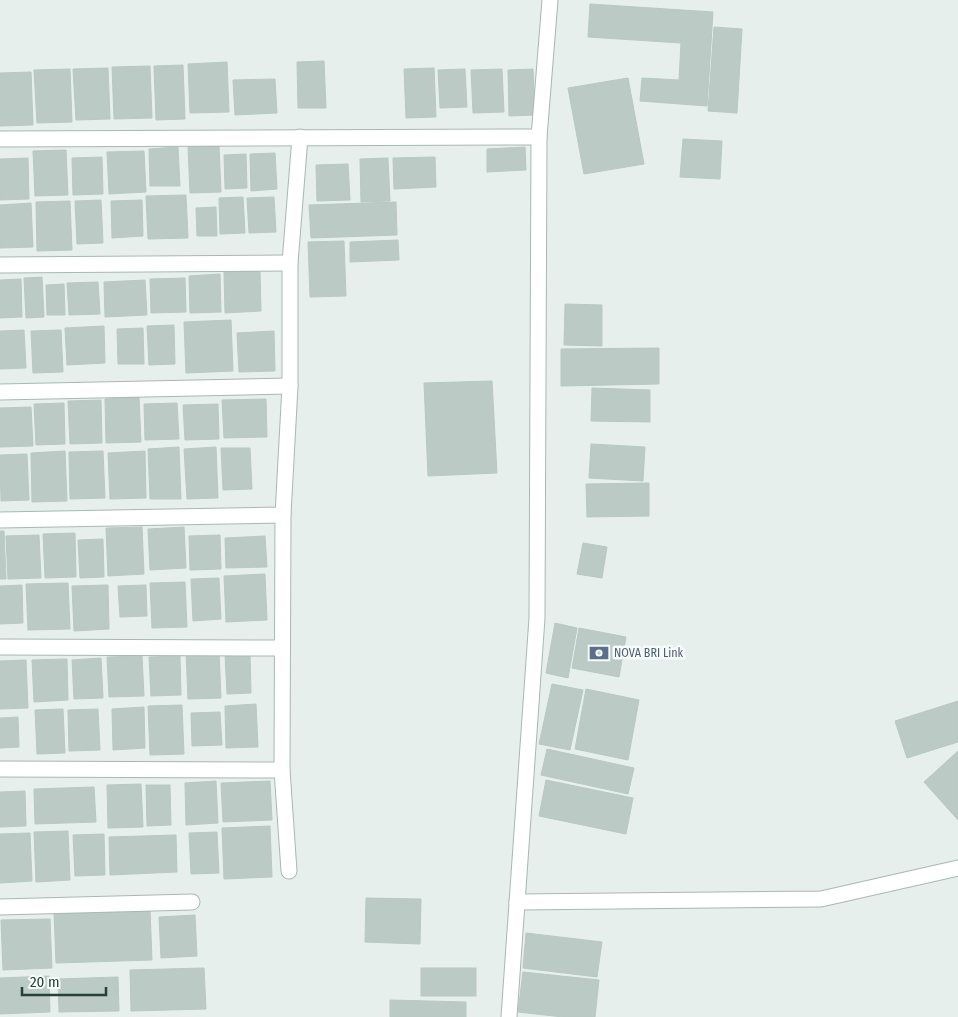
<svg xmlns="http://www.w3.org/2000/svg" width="958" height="1017" viewBox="0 0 958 1017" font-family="'Fira Sans Condensed',sans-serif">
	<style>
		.building { fill: #bbcac4; stroke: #b8c9c2 }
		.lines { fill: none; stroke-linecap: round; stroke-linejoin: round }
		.minor-casing { stroke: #a8b8b2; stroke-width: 17 }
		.tertiary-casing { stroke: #a8b8b2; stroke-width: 17 }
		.minor { stroke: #fff; stroke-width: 15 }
		.tertiary { stroke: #fff; stroke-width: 15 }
		.labels { text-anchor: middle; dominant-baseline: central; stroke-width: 5; stroke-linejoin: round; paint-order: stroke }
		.service-label { font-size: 12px; fill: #4e5e75; stroke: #f7fbf9; text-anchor: start }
	</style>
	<rect width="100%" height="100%" fill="#e6efeb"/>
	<g class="building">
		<polygon points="590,4 713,12 707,106 640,101 642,78 679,80 681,43 588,37"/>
		<polygon points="714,27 742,29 737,113 708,111"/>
		<polygon points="324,61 326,108 298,108 297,62"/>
		<polygon points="227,62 229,112 190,113 188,64"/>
		<polygon points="183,65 185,119 156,120 154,66"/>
		<polygon points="150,66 152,118 114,119 112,67"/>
		<polygon points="108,68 110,119 76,120 73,69"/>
		<polygon points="434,68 436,117 406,118 404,69"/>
		<polygon points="70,69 72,122 37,123 34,70"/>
		<polygon points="465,69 467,107 440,108 438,70"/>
		<polygon points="502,69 504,112 473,113 471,70"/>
		<polygon points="533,69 535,115 509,116 508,70"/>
		<polygon points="31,72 33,125 0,126 0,73"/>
		<polygon points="628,78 644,164 584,174 568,88"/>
		<polygon points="275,79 277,113 235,115 233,80"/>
		<polygon points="683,139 722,141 720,179 680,177"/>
		<polygon points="219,146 221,192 190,193 188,147"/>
		<polygon points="178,147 180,186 150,186 149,149"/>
		<polygon points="525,147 526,170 487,172 487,149"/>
		<polygon points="66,150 68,195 35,196 33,151"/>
		<polygon points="144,151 146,192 109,194 107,152"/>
		<polygon points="275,153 277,189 251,191 250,154"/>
		<polygon points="246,154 247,188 225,189 224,155"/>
		<polygon points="102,157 103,194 73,195 72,158"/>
		<polygon points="435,157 436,187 394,189 393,158"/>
		<polygon points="28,158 29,199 0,200 0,159"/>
		<polygon points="388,158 390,201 361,202 360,159"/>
		<polygon points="348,164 350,200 317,201 316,165"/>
		<polygon points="186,195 188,238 148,239 146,196"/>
		<polygon points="243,197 245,233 220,234 219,198"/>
		<polygon points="274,197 276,232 249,233 247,198"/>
		<polygon points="101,200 103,243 77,244 75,201"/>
		<polygon points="142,200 143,236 112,238 111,201"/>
		<polygon points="70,201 72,250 37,251 36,202"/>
		<polygon points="396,202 397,235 311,238 309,205"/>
		<polygon points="31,203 33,247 0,248 0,205"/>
		<polygon points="216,207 217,236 197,236 196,208"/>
		<polygon points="398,240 399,260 350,262 350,242"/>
		<polygon points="344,241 346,296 310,297 308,242"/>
		<polygon points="260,271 261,311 225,313 224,272"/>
		<polygon points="220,274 221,312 190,313 189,276"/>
		<polygon points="42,277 44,317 26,318 24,278"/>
		<polygon points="185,278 186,312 151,313 150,279"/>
		<polygon points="21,279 22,317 0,318 0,280"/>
		<polygon points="145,280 147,315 105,317 104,282"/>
		<polygon points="98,282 100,314 69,315 67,283"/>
		<polygon points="64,284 65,315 47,315 46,285"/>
		<polygon points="565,304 602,305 602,346 564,345"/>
		<polygon points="231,320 233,371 186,373 184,322"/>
		<polygon points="174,325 175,364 149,365 147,326"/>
		<polygon points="104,326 105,363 67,365 65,328"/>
		<polygon points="143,328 144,364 118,364 117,329"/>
		<polygon points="24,330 26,368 0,369 0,331"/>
		<polygon points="61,330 63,372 33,373 31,331"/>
		<polygon points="274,331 275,371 239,372 237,333"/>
		<polygon points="659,348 659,384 561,386 561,349"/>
		<polygon points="492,381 497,473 428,476 424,383"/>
		<polygon points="592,388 650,390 650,422 591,421"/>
		<polygon points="139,397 141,442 106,443 105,399"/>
		<polygon points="266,399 267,437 224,438 222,400"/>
		<polygon points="101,400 102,443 70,444 68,401"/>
		<polygon points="64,403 65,444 36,445 34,404"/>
		<polygon points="177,403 179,439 145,440 144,404"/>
		<polygon points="218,404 219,439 185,440 183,405"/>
		<polygon points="31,407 33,446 0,447 0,408"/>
		<polygon points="591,444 645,447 643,481 589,478"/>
		<polygon points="179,447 181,499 150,499 148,449"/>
		<polygon points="216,447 218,498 187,499 184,449"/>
		<polygon points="221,448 250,448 252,489 223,490"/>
		<polygon points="65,451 67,501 32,502 31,453"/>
		<polygon points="103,451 105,498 70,499 69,452"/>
		<polygon points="145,451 146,498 110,499 108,453"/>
		<polygon points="27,454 29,500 1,501 0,455"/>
		<polygon points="649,483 649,516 587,517 586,484"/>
		<polygon points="142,527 144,574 108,576 106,528"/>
		<polygon points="184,527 186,568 150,570 148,529"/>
		<polygon points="0,531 4,531 6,579 0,579"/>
		<polygon points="75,533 76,577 45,578 43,534"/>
		<polygon points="39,535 41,578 8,579 6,536"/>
		<polygon points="220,535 221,569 190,570 189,536"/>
		<polygon points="265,536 267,567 226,568 225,538"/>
		<polygon points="103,539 104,577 80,578 78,540"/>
		<polygon points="583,543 607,547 602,578 577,574"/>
		<polygon points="265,574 267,620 226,622 224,576"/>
		<polygon points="219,578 221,619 193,621 191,579"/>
		<polygon points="185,582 187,627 152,628 150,583"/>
		<polygon points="68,583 70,629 28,630 26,584"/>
		<polygon points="22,585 23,623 0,624 0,586"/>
		<polygon points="108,585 109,629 74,631 72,586"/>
		<polygon points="146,585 147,616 120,617 118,586"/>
		<polygon points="555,623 577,628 568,678 546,673"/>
		<polygon points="579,628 626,637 619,677 572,668"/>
		<polygon points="219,650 221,698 188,699 186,651"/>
		<polygon points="250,653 251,693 227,694 225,654"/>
		<polygon points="142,656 144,696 109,697 107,657"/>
		<polygon points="180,656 181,695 151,696 149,657"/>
		<polygon points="101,658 103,698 74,699 72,660"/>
		<polygon points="67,659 68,700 34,702 32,660"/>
		<polygon points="26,660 28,708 0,709 0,661"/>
		<polygon points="552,684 583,690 570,750 539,744"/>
		<polygon points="586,689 639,700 628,760 575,749"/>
		<polygon points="958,701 958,742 907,758 895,721"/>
		<polygon points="256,704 258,747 226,748 225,706"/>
		<polygon points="182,705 184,754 150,755 148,706"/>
		<polygon points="144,707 145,748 113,750 112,709"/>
		<polygon points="63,709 65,753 37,754 35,710"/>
		<polygon points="98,709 100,750 69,751 68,710"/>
		<polygon points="220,712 222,745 192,746 191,713"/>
		<polygon points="18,717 19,747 0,748 0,718"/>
		<polygon points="547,749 634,768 628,794 541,775"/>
		<polygon points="958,751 958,820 924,782"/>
		<polygon points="546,780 633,798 626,834 539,816"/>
		<polygon points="216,781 218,823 186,825 185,783"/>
		<polygon points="270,781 272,820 223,822 221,783"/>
		<polygon points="141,784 143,827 108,828 107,785"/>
		<polygon points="146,785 170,785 171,825 147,826"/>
		<polygon points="94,787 96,822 35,824 34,789"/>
		<polygon points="25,791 26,826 0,827 0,792"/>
		<polygon points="270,826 272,877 224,879 222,828"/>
		<polygon points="68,831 70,880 36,882 34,832"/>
		<polygon points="217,832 219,873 191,874 189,833"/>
		<polygon points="30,833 32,881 0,883 0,834"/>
		<polygon points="104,834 105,875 75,876 73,835"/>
		<polygon points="176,835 177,872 110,875 109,837"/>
		<polygon points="366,898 421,899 420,944 365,942"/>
		<polygon points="150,910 152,960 56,963 54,913"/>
		<polygon points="195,915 197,956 161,958 159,917"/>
		<polygon points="50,919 52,968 3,970 1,920"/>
		<polygon points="526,933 602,942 597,977 523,968"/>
		<polygon points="204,968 206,1009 131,1011 130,970"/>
		<rect x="421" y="968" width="55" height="28"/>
		<polygon points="523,972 599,980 595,1017 563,1017 518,1012"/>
		<polygon points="49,976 50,1012 0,1014 0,978"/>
		<polygon points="118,977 119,1011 59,1012 58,979"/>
		<polygon points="390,1000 466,1002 466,1017 390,1017"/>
	</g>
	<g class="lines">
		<defs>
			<g id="minor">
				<polyline points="0,139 539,137"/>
				<polyline points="0,265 290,263"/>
				<polyline points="0,392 290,386"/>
				<polyline points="0,520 283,515"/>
				<polyline points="0,647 282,648"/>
				<polyline points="0,769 282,770 283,515 290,386 290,263 300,137"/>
				<polyline points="282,770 289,871"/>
				<polyline points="517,902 821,899 958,868"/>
				<polyline points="0,907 192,902"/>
			</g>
			<polyline id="tertiary" points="509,1017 537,618 539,137 550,0"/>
		</defs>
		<use href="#minor" class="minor-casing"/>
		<use href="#tertiary" class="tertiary-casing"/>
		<use href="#minor" class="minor"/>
		<use href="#tertiary" class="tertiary"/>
	</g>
	<defs>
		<symbol id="bank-bare" viewBox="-9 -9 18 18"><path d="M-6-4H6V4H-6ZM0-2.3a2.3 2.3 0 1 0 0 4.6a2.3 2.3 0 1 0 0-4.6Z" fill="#5c6f8a" stroke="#f7fbf9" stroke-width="2.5" paint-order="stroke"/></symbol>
	</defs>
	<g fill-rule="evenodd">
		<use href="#bank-bare" x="585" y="639" width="28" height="28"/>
	</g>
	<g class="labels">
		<g class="service-label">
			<text x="614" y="653">NOVA BRI Link</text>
		</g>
	</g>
	<path d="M22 987v8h84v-8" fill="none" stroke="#24423a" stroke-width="2.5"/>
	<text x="30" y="987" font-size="15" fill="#24423a" stroke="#f7fbf9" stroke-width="4" paint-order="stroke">20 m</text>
</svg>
